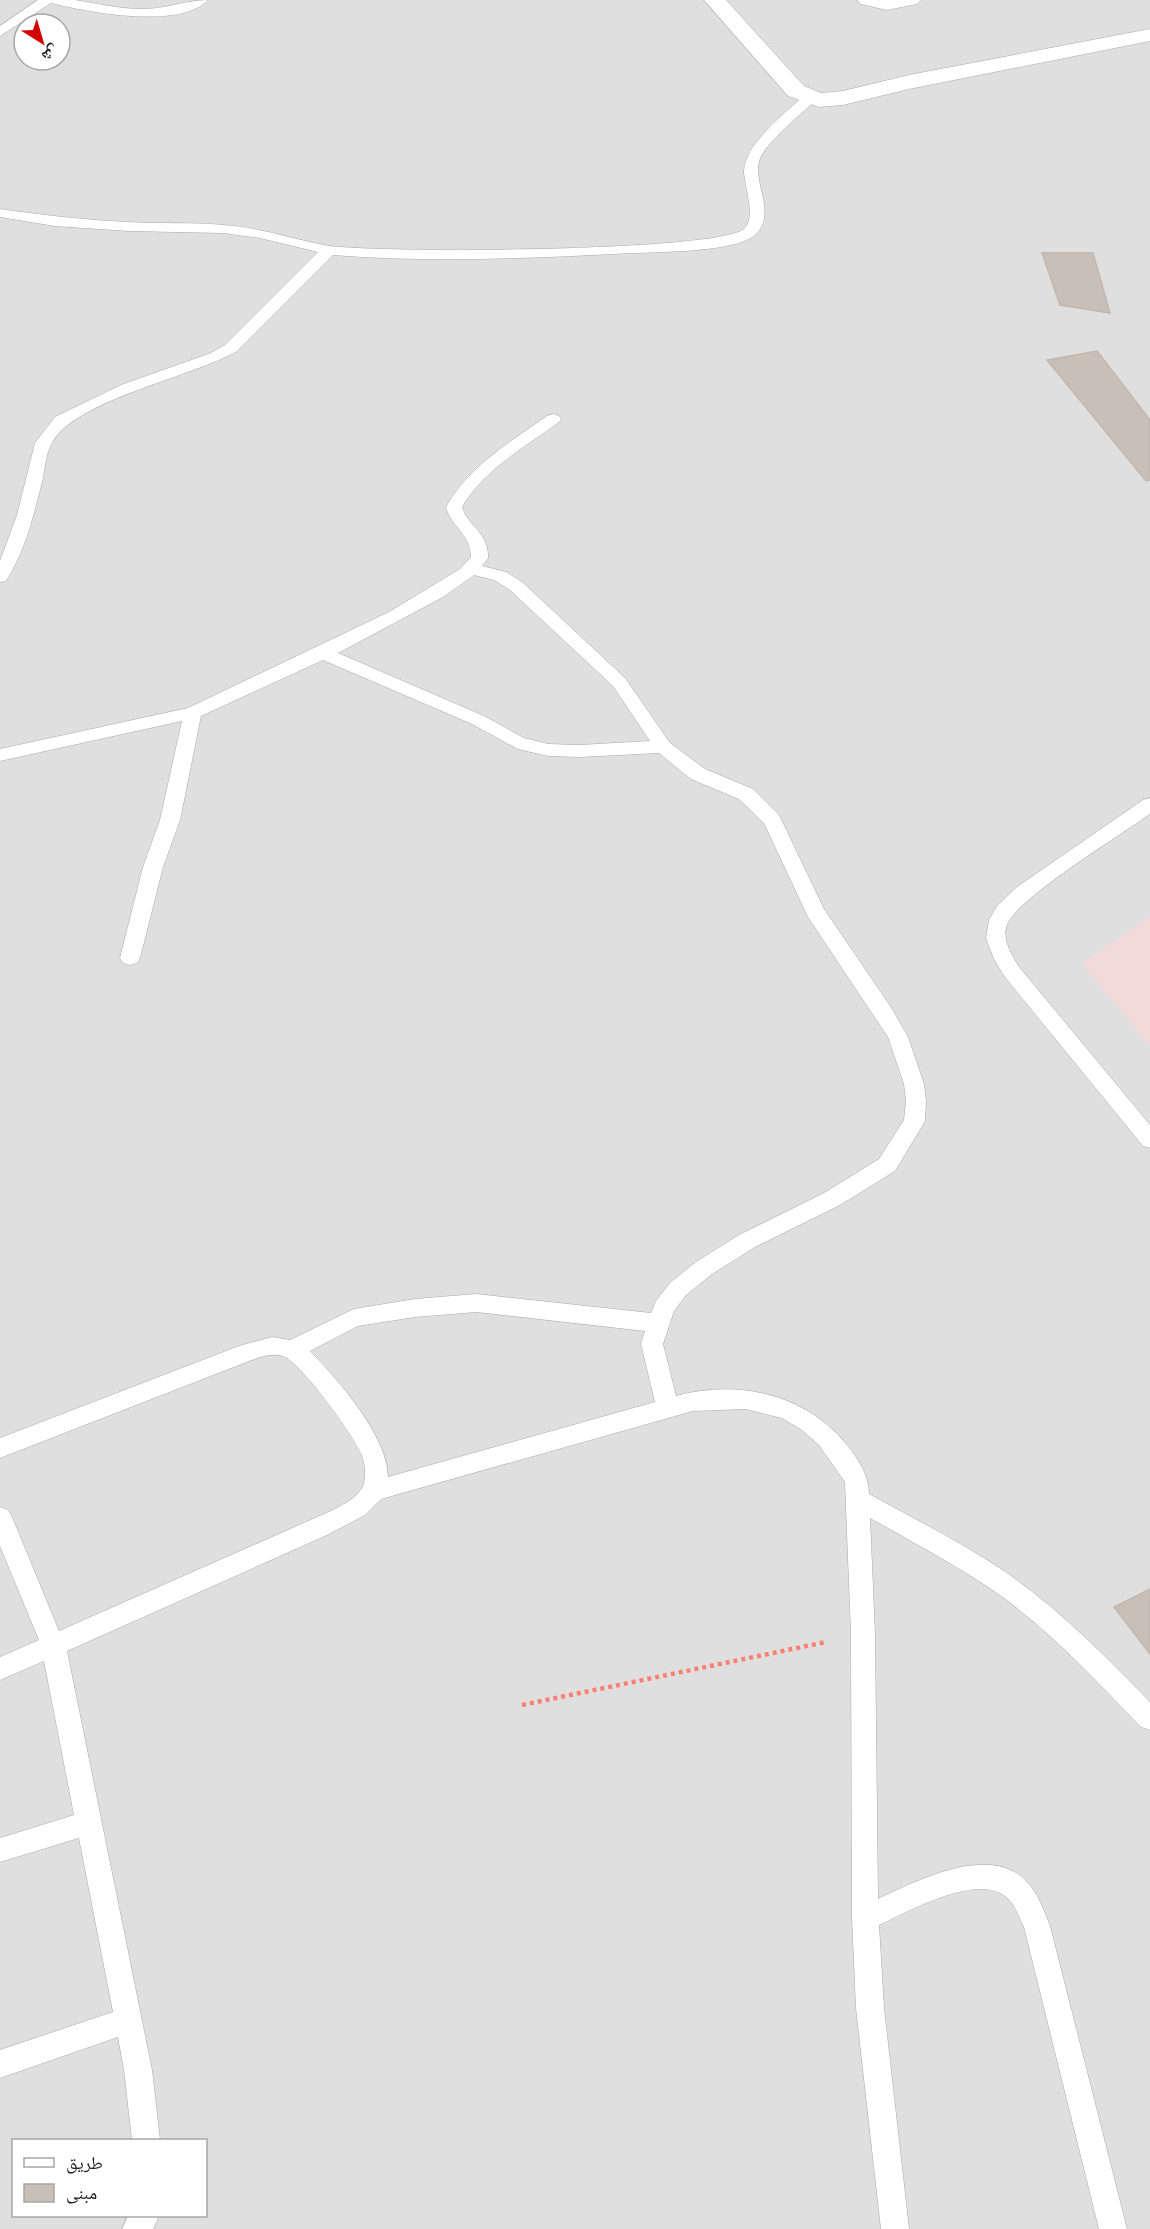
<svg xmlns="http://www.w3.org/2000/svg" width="1150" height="2229" viewBox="0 0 1150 2229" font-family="Raleway,'Noto Naskh Arabic',sans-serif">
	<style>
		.residential { fill: #e0dfdf; fill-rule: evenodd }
		.commercial { fill: #f2dad9 }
		.building { fill: #c7bfb8; stroke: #c4b6ab; stroke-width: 1.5 }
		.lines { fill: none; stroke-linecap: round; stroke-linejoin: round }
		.service-casing { stroke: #a9a9a9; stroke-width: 1 }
		.minor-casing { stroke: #a9a9a9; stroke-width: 1 }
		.path { stroke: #fa8072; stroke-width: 4.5; stroke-dasharray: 4 4; stroke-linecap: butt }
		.service { fill: #fff; fill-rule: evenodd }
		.minor { fill: #fff; fill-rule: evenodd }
	</style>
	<rect width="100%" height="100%" fill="#f2efe9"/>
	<path class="residential" d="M0 0H1150V2229H0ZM24 24H60V60H24ZM14 2140H206V2216H14Z"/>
	<polygon class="commercial" points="1150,917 1150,1046 1082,963"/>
	<g class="building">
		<polygon points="1042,253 1093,253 1110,313 1060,305"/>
		<polygon points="1097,351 1150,420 1150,480 1146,481 1047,360"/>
		<polygon points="1150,1589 1150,1654 1114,1607"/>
	</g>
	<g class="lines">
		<defs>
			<g id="service">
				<path d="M38 0C50 0 63 0 75 0 98 4 120 9 144 9 166 9 186 0 208 0 179 30 87 12 51 3L0 36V26Z"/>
				<path d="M810 94 815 95 817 98 815 101C801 113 769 141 761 156 749 180 779 213 755 235 736 252 660 252 634 253 534 258 433 263 333 255L237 351C193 377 74 400 52 443 46 453 45 467 43 478 34 513 26 550 6 581L0 582V561L17 515 35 443 55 417 121 385 211 353 225 345 318 252 260 238 223 233 129 231 55 226 0 217V209C42 215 84 220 127 222 159 224 191 222 223 225 260 227 294 240 330 246 381 253 716 252 744 229 757 217 744 185 744 171 745 144 785 113 805 95Z"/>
				<path d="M553 414 559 416 561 419 559 422C525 447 483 470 462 507 468 527 489 532 488 558L482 566 506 572 522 582 625 678 670 743 705 769 753 789 779 815 824 909 892 1009 908 1037 924 1084 926 1101 925 1121 895 1171 840 1205 755 1247 712 1274 686 1295 674 1311 663 1344 676 1396C738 1379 806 1394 847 1445 858 1459 869 1475 869 1494 914 1519 961 1542 1004 1571 1058 1608 1104 1655 1150 1702V1730L1141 1727C1098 1682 1055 1636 1004 1598 962 1568 916 1544 870 1518L875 1634 878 1899C916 1881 990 1843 1026 1881 1038 1893 1044 1911 1050 1926L1127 2229H1099L1024 1927C1019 1917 1015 1903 1005 1896 976 1873 907 1912 879 1925L884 2008 909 2229H881L856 2008 852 1918 851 1634 845 1482 819 1445 802 1430 782 1418 745 1409 693 1411 381 1499 365 1515 327 1535 67 1651 152 2070 160 2140H132L124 2070 118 2037 0 2078V2050L113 2012 79 1838 0 1862V1838L74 1815 44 1661 0 1680V1657L39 1640 0 1546V1507L8 1510 12 1517 59 1631 333 1510C344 1504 361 1496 364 1483 366 1475 365 1463 362 1455 353 1434 304 1367 285 1357 273 1351 255 1359 244 1363L0 1458V1438L239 1346 272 1337 290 1340 354 1309 415 1299 476 1294 651 1313 656 1301 670 1283 696 1262 739 1235 824 1193 879 1159 904 1120 906 1101 904 1084 888 1037 808 917 764 823 739 799 691 779 659 753 580 757 548 756 518 749 472 724 323 660 201 716 180 820 163 867 140 958 137 963 130 965 123 963 120 958 143 867 160 820 182 721 0 761V749L188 708 389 612 460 569 471 557C471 534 451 527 446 507 469 466 510 442 547 416ZM474 575 494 580 510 590 613 686 650 741 580 745 548 744 524 738 484 716 338 653 443 597ZM476 1312 645 1331 641 1344 655 1402 388 1477C388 1436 337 1379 310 1351L358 1326 415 1317Z"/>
				<path d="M1150 798V814C1124 833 1010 902 1006 928 1003 942 1012 955 1019 967L1150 1125V1148L1143 1146 1005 977 994 959 986 938 989 920 997 906 1017 887 1143 800Z"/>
				<polygon points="128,2216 159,2216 153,2229 122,2229"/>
			</g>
			<g id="minor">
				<polygon points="704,0 726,0 804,86 821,93 843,91 909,75 1150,29 1150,41 909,89 843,105 819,107 788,96"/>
				<polygon points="857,0 921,0 917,4 887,10 861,4"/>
			</g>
		</defs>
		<use href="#service" class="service-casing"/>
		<use href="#minor" class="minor-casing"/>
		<polyline class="path" points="522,1705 826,1642"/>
		<use href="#service" class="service"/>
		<use href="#minor" class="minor"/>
	</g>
	<rect x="12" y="2139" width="195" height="78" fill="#ffffff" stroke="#a7a7a7" stroke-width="1.5"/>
	<rect x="24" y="2158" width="30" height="9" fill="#ffffff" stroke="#a7a7a7" stroke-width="1.5"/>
	<text x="66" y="2169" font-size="18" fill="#222222">طريق</text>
	<rect x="24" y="2184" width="30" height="18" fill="#c7bfb8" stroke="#a7a7a7" stroke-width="1.5"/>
	<text x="66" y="2199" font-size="18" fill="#222222">مبنى</text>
	<g transform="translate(42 42) rotate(143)"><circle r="28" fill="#ffffff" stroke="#a7a7a7" stroke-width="1.5"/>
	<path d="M0-4.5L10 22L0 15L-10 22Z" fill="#d40000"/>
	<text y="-9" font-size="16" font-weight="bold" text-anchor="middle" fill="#222222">ش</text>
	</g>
</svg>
